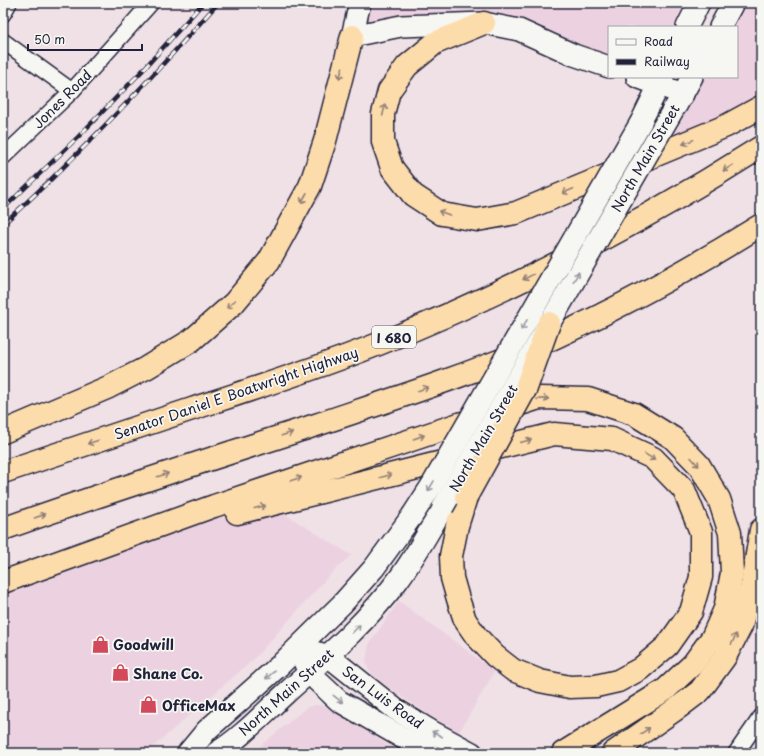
<svg xmlns="http://www.w3.org/2000/svg" width="764" height="756" viewBox="0 0 764 756" font-family="'Playpen Sans',sans-serif">
	<style>
		.built { fill: #ecd2e0 }
		.lines { fill: none; stroke-linecap: round; stroke-linejoin: round }
		.street-casing { stroke: #22223b; stroke-width: 18 }
		.secondary-casing { stroke: #22223b; stroke-width: 24 }
		.highway-casing { stroke: #22223b; stroke-width: 25 }
		.street { stroke: #f6f6f2; stroke-width: 15 }
		.secondary { stroke: #f6f6f2; stroke-width: 21 }
		.highway { stroke: #fddcac; stroke-width: 22 }
		.rail-casing { stroke: #22223b; stroke-width: 4.5 }
		.rail { stroke: #f6f6f2; stroke-width: 3; stroke-dasharray: 9; stroke-linecap: butt }
		.secondary-bridge-casing { stroke: #22223b; stroke-width: 24; stroke-linecap: butt }
		.highway-bridge-casing { stroke: #22223b; stroke-width: 25; stroke-linecap: butt }
		.secondary-bridge { stroke: #f6f6f2; stroke-width: 21 }
		.highway-bridge { stroke: #fddcac; stroke-width: 22 }
		.oneway { stroke: #907f74 }
		.oneway2 { stroke: #9797a0 }
		.labels { text-anchor: middle; dominant-baseline: central; stroke-width: 3.5; stroke-linejoin: round; paint-order: stroke }
		.shield { fill: #f6f6f2; stroke: #626272; stroke-width: 1 }
		.shield-label { font-size: 13px; font-weight: bold; fill: #22223b }
		.street-label { font-size: 14px; fill: #22223b; stroke: #f6f6f2 }
		.poi-label { font-size: 14px; font-weight: bold; fill: #22223b; stroke: #f6f6f2; text-anchor: start }
	</style>
	<rect width="100%" height="100%" fill="#f0e1e7"/>
	<filter id="ink" filterUnits="userSpaceOnUse"><feTurbulence type="fractalNoise" baseFrequency=".025" numOctaves="2"/><feDisplacementMap in="SourceGraphic" scale="8" xChannelSelector="R" yChannelSelector="G"/><feConvolveMatrix kernelMatrix="1 2 1 2 8 2 1 2 1" color-interpolation-filters="sRGB"/></filter>
	<g filter="url(#ink)">
		<g class="built">
			<polygon points="360,3 699,3 687,27 609,27 609,67 519,30 352,36"/>
			<polygon points="733,3 761,3 761,107 642,164 692,77 737,77 737,27 720,27"/>
			<polygon points="269,504 351,555 326,579 253,660 146,753 3,753 3,585 153,528 215,519"/>
			<polygon points="399,601 495,671 458,734 399,695 376,678 368,669 366,660 369,644"/>
			<polygon points="315,705 326,706 401,753 252,753 307,707"/>
		</g>
		<g class="lines">
			<defs>
				<g id="street">
					<polyline points="3,14 9,3"/>
					<polyline points="3,41 72,91"/>
					<polyline points="3,157 72,91 151,3"/>
					<polyline points="736,753 761,717"/>
				</g>
				<g id="secondary">
					<polyline points="360,3 352,36 401,26 484,23 519,30 574,55 609,67"/>
					<polyline points="687,27 699,3"/>
					<polyline points="720,27 733,3"/>
					<polyline points="637,77 683,94"/>
					<polyline points="676,106 692,77"/>
					<polyline points="641,122 663,77"/>
					<polyline points="314,652 327,655 395,709 431,731 472,753"/>
					<polyline points="303,659 309,673 339,701 429,753"/>
					<polyline points="188,753 207,730 279,666 342,604 374,568 412,516"/>
					<path d="M216 753C241 738 263 714 285 694 325 658 366 623 398 580 415 557 429 532 443 507"/>
				</g>
				<g id="highway">
					<polyline points="484,23 435,43 407,66 389,91 383,114 383,142 392,168 413,195 442,214 477,220 516,213 726,126 761,107"/>
					<polyline points="3,432 109,387 146,368 192,340 234,303 269,261 310,186 325,141 352,36"/>
					<path d="M3 472C66 451 129 430 192 409 256 388 319 368 381 343 513 290 640 224 761 147"/>
					<polyline points="237,513 554,434 612,439 653,458 684,490 701,532 701,577 691,612 667,646 640,669 618,681 596,686 570,687 540,681 513,670 495,656 476,636 465,620 458,599 452,578 451,556 457,526 466,497"/>
					<path d="M3 529C106 492 211 459 316 425 387 401 459 378 529 349 609 314 687 271 761 225"/>
					<polyline points="3,582 214,506 453,426 539,398 588,399 634,414 673,438 699,465 719,499 730,533 732,573 725,609 712,638 693,664 665,690 563,753"/>
					<polyline points="613,753 679,707 700,691 725,657 741,626 752,585 761,530"/>
				</g>
			</defs>
			<use href="#street" class="street-casing"/>
			<use href="#secondary" class="secondary-casing"/>
			<use href="#highway" class="highway-casing"/>
			<use href="#street" class="street"/>
			<use href="#secondary" class="secondary"/>
			<use href="#highway" class="highway"/>
			<defs>
				<g id="rail">
					<polyline points="3,209 78,137 142,71 203,3"/>
					<path d="M3 224C80 155 150 80 218 3"/>
				</g>
			</defs>
			<use href="#rail" class="rail-casing"/>
			<use href="#rail" class="rail"/>
			<defs>
				<g id="secondary-bridge">
					<polyline points="443,507 673,110"/>
					<polyline points="412,516 432,485 641,122"/>
				</g>
				<polyline id="highway-bridge" points="466,497 526,388 549,323"/>
			</defs>
			<use href="#secondary-bridge" class="secondary-bridge-casing"/>
			<use href="#highway-bridge" class="highway-bridge-casing"/>
			<use href="#secondary-bridge" class="secondary-bridge"/>
			<use href="#highway-bridge" class="highway-bridge"/>
		</g>
		<defs><path id="oneway-shaft" d="M-6 0H5M1.5-3L5.5 0L1.5 3" fill="none" stroke-width="1.6" stroke-linecap="round" stroke-linejoin="round"/></defs>
		<g class="oneway">
			<use href="#oneway-shaft" transform="translate(341 73) rotate(106)"/>
			<use href="#oneway-shaft" transform="translate(384 110) rotate(-77)"/>
			<use href="#oneway-shaft" transform="translate(688 142) rotate(157)"/>
			<use href="#oneway-shaft" transform="translate(728 168) rotate(149)"/>
			<use href="#oneway-shaft" transform="translate(568 191) rotate(157)"/>
			<use href="#oneway-shaft" transform="translate(304 198) rotate(119)"/>
			<use href="#oneway-shaft" transform="translate(444 213) rotate(-160)"/>
			<use href="#oneway-shaft" transform="translate(528 277) rotate(154)"/>
			<use href="#oneway-shaft" transform="translate(231 304) rotate(136)"/>
			<use href="#oneway-shaft" transform="translate(423 389) rotate(-20)"/>
			<use href="#oneway-shaft" transform="translate(543 399) rotate(-4)"/>
			<use href="#oneway-shaft" transform="translate(287 434) rotate(-18)"/>
			<use href="#oneway-shaft" transform="translate(419 437) rotate(-19)"/>
			<use href="#oneway-shaft" transform="translate(526 441) rotate(-14)"/>
			<use href="#oneway-shaft" transform="translate(93 442) rotate(162)"/>
			<use href="#oneway-shaft" transform="translate(650 457) rotate(31)"/>
			<use href="#oneway-shaft" transform="translate(695 462) rotate(48)"/>
			<use href="#oneway-shaft" transform="translate(163 475) rotate(-18)"/>
			<use href="#oneway-shaft" transform="translate(386 476) rotate(-14)"/>
			<use href="#oneway-shaft" transform="translate(296 479) rotate(-18)"/>
			<use href="#oneway-shaft" transform="translate(260 507) rotate(-15)"/>
			<use href="#oneway-shaft" transform="translate(40 516) rotate(-19)"/>
			<use href="#oneway-shaft" transform="translate(734 639) rotate(-64)"/>
			<use href="#oneway-shaft" transform="translate(645 731) rotate(-35)"/>
		</g>
		<g class="oneway2">
			<use href="#oneway-shaft" transform="translate(576 277) rotate(-60)"/>
			<use href="#oneway-shaft" transform="translate(524 325) rotate(120)"/>
			<use href="#oneway-shaft" transform="translate(431 486) rotate(121)"/>
			<use href="#oneway-shaft" transform="translate(356 629) rotate(-45)"/>
			<use href="#oneway-shaft" transform="translate(270 675) rotate(138)"/>
			<use href="#oneway-shaft" transform="translate(338 699) rotate(38)"/>
			<use href="#oneway-shaft" transform="translate(437 734) rotate(-152)"/>
		</g>
	</g>
	<defs>
		<symbol id="shop-bare" viewBox="-9 -9 18 18"><path d="M-5-2.5h2.3a2.7 3.5 0 0 1 5.4 0H5L5.5 6h-11ZM-1.5-2.5h3a1.5 2.3 0 0 0-3 0Z" fill="#d1495b" stroke="#f6f6f2" stroke-width="2.5" paint-order="stroke"/></symbol>
	</defs>
	<g fill-rule="evenodd">
		<use href="#shop-bare" x="88" y="632" width="25" height="25"/>
		<use href="#shop-bare" x="108" y="660" width="25" height="25"/>
		<use href="#shop-bare" x="136" y="692" width="25" height="25"/>
	</g>
	<g class="labels">
		<rect class="shield" x="372" y="326" width="44" height="22" rx="3"/>
		<g class="shield-label">
			<text x="394" y="337">I 680</text>
		</g>
		<g class="street-label">
			<text transform="translate(62 99) rotate(-45)">Jones Road</text>
			<text transform="translate(645 158) rotate(-60)">North Main Street</text>
			<text transform="translate(236 393) rotate(-19)">Senator Daniel E Boatwright Highway</text>
			<text transform="translate(483 438) rotate(-60)">North Main Street</text>
			<text transform="translate(286 692) rotate(-42)">North Main Street</text>
			<text transform="translate(383 697) rotate(36)">San Luis Road</text>
		</g>
		<g class="poi-label">
			<text x="113" y="644">Goodwill</text>
			<text x="133" y="673">Shane Co.</text>
			<text x="162" y="705">OfficeMax</text>
		</g>
	</g>
	<rect width="764" height="756" fill="none" stroke="#f6f6f2" stroke-width="16"/>
	<rect x="8" y="8" width="748" height="740" fill="none" stroke="#22223b" stroke-width="1.5" filter="url(#ink)"/>
	<rect x="608" y="26" width="130" height="52" fill="#f6f6f2" stroke="#a1a1a9"/>
	<rect x="616" y="39" width="20" height="6" fill="#f6f6f2" stroke="#a1a1a9"/>
	<text x="644" y="46" font-size="12" fill="#22223b">Road</text>
	<rect x="616" y="59" width="20" height="6" fill="#22223b" stroke="#a1a1a9"/>
	<text x="644" y="66" font-size="12" fill="#22223b">Railway</text>
	<path d="M28 44v6h114v-6" fill="none" stroke="#22223b" stroke-width="2"/>
	<text x="34" y="44" font-size="12" fill="#22223b" stroke="#f6f6f2" stroke-width="3" paint-order="stroke">50 m</text>
</svg>
